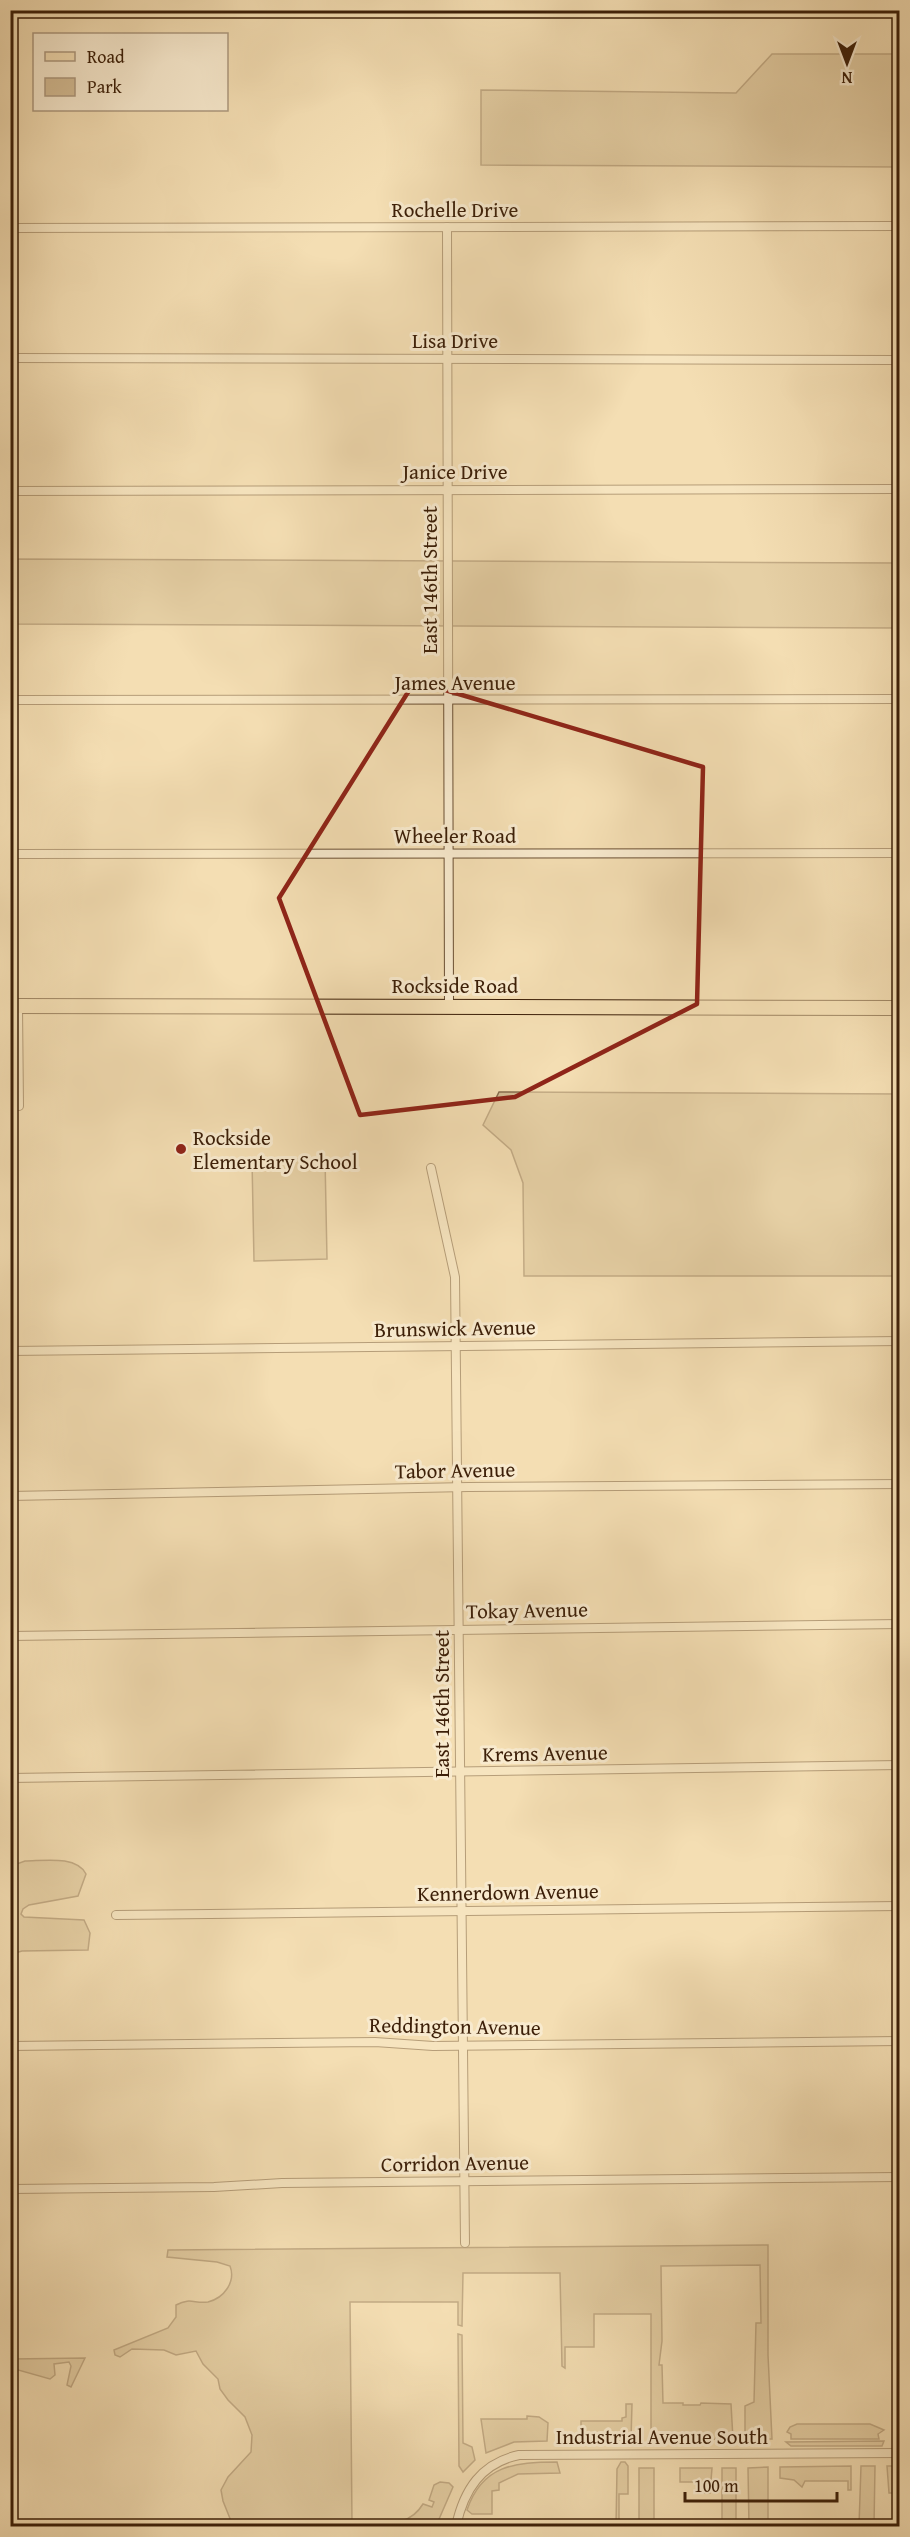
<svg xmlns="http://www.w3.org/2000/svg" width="910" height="2537" viewBox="0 0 910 2537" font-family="'Gentium Book Plus',serif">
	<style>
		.green { fill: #d5be96; stroke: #886e4f; stroke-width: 1.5 }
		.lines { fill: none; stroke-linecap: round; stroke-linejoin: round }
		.street-casing { stroke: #6a4f33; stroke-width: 10 }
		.primary-casing { stroke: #3c1f08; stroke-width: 16 }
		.street { stroke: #f8eace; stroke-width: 8 }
		.primary { stroke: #f4deb3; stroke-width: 14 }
		.marked { fill: none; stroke: #8f2418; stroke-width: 4.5; stroke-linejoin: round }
		.poi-dot { fill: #8f2418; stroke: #f8eace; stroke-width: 2 }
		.labels { text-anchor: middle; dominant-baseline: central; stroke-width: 6; stroke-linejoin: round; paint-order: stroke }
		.street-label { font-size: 21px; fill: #3c1f08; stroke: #f8eace }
		.poi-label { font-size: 21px; fill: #3c1f08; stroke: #f8eace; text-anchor: start }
	</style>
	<rect width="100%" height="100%" fill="#f4deb3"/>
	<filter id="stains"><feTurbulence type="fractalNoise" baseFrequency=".00333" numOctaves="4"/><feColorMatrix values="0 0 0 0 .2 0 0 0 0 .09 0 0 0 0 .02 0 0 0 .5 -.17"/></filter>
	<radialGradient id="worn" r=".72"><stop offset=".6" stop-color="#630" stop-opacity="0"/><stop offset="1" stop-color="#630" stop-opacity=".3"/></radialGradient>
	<g class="green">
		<polygon points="772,54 899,54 899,167 481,165 481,90 736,93"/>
		<polygon points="10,559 899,563 899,628 11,624"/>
		<polygon points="499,1092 899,1094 899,1276 524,1276 523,1183 511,1150 483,1125"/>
		<polygon points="325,1158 327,1259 254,1261 252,1160"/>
		<path d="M25 1861C43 1861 76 1855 86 1874L78 1896 29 1905 23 1909 21 1914 24 1917 84 1920 90 1933 88 1950 22 1951 15 1953 11 1962V1866Z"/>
		<path d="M768 2245V2355L772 2439H745V2406L754 2402 756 2323H761L760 2265 661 2266 662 2341 659 2365H662L663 2403H683V2405H700L701 2403 731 2404 733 2439 651 2440V2314H594V2347H565V2368L562 2366 560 2273H463L462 2326 458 2325V2302H350L352 2524 360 2526H233L223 2501 221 2490 228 2477 251 2452 252 2435 245 2417 228 2400 220 2389 218 2379 203 2364 196 2351 176 2355 164 2350 132 2349 120 2357 115 2355 114 2350 168 2328 176 2317V2305C191 2297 194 2304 208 2302 224 2298 236 2282 230 2266L217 2262 167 2257 168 2250Z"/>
		<polygon points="458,2334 462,2335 463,2443 472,2447 475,2460 463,2472 459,2466"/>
		<polygon points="85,2358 71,2387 67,2385 71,2366 69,2362 54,2364 55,2375 50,2379 11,2368 11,2359"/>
		<polygon points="626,2404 632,2404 631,2440 581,2440 581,2421 622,2421 622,2418 626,2417"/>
		<polygon points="527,2416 539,2417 548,2423 547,2441 514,2442 486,2453 481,2419 527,2419"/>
		<polygon points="797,2424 870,2424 884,2430 878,2434 879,2439 791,2439 791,2434 787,2432 790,2427"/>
		<polygon points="884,2441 882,2446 791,2446 786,2442"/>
		<path d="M557 2462 560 2473 518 2474 499 2483V2490L492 2491V2514H472L467 2510C482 2465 515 2462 557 2462Z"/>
		<polygon points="621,2462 625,2462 628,2466 628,2494 619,2494 619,2526 616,2526 617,2469"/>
		<polygon points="851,2466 851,2490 848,2490 848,2481 805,2481 802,2487 794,2480 780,2478 780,2467"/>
		<polygon points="861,2466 875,2466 874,2526 859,2526"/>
		<polygon points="887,2466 899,2466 899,2526 896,2526 896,2493 889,2493"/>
		<polygon points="768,2467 768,2526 749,2526 748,2468"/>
		<rect x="639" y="2468" width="15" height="58"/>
		<polygon points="680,2468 712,2468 710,2493 699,2493 699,2482 680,2482"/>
		<rect x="722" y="2468" width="14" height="58"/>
		<path d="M440 2482 449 2483 453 2487 436 2526H370V2523C392 2523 410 2525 423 2504L432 2507 434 2502 429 2500 434 2485Z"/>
	</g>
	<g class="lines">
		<defs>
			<g id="street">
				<polyline points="447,227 449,1006"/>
				<polyline points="10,228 900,226"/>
				<polyline points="10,358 900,360"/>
				<polyline points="10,491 900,489"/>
				<polyline points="10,700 900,699"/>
				<polyline points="10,854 900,853"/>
				<polyline points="18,1006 19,1106"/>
				<polyline points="431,1168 455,1277 465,2243"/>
				<polyline points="10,1351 900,1341"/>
				<polyline points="10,1496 468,1487 900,1484"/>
				<polyline points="10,1636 900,1624"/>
				<polyline points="10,1778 900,1765"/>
				<polyline points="116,1915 900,1906"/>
				<polyline points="10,2046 375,2042 433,2046 900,2041"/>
				<polyline points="10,2189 214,2187 282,2183 900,2177"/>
				<path d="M456 2526C464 2490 481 2463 519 2455L900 2453"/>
			</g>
			<polyline id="primary" points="10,1006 900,1008"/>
		</defs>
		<use href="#street" class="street-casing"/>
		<use href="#primary" class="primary-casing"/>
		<use href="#street" class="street"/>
		<use href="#primary" class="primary"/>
	</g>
	<path d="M0 0H910V2537H0ZM415 681 703 767 697 1004 515 1097 360 1115 279 898Z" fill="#f4deb3" fill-opacity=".55" fill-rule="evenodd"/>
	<path class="marked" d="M415 681 703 767 697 1004 515 1097 360 1115 279 898Z"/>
	<circle class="poi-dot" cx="181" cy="1149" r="6"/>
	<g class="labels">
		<g class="street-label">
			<text x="455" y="209">Rochelle Drive</text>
			<text x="455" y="340">Lisa Drive</text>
			<text x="455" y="471">Janice Drive</text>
			<text transform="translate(429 580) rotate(-90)">East 146th Street</text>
			<text x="455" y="682">James Avenue</text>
			<text x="455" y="835">Wheeler Road</text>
			<text x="455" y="985">Rockside Road</text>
			<text transform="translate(455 1328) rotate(-1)">Brunswick Avenue</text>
			<text transform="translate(455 1470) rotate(-1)">Tabor Avenue</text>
			<text transform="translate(527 1610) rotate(-1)">Tokay Avenue</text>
			<text transform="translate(441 1704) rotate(-90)">East 146th Street</text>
			<text transform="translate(545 1753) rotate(-1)">Krems Avenue</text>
			<text transform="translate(508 1892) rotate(-1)">Kennerdown Avenue</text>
			<text transform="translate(455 2026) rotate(1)">Reddington Avenue</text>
			<text transform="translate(455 2163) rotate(-1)">Corridon Avenue</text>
			<text x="662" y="2436">Industrial Avenue South</text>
		</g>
		<g class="poi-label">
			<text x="193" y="1137">Rockside<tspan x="193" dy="24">Elementary School</tspan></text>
		</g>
	</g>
	<rect width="910" height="2537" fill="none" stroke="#f4deb3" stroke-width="36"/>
	<rect x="12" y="12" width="886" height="2513" fill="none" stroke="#3c1f08" stroke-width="3"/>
	<rect x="18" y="18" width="874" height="2501" fill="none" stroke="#3c1f08" stroke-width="1.5"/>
	<rect x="33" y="33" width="195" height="78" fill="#f8eace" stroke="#ad997f" stroke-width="1.5"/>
	<rect x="45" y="52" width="30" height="9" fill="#f4deb3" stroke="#ad997f" stroke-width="1.5"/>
	<text x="87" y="63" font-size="18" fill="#3c1f08">Road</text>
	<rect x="45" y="78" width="30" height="18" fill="#d5be96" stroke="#ad997f" stroke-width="1.5"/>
	<text x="87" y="93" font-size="18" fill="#3c1f08">Park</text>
	<g transform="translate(847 63) rotate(180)" stroke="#f8eace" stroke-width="4.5" paint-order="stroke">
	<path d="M0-4.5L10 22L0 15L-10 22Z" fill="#3c1f08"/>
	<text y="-9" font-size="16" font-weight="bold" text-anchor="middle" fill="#3c1f08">N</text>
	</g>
	<path d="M685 2492v9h152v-9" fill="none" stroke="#3c1f08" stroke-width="3"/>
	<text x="694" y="2492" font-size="18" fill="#3c1f08" stroke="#f8eace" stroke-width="4.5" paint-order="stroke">100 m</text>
	<rect width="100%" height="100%" filter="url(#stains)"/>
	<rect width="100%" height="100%" fill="url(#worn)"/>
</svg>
